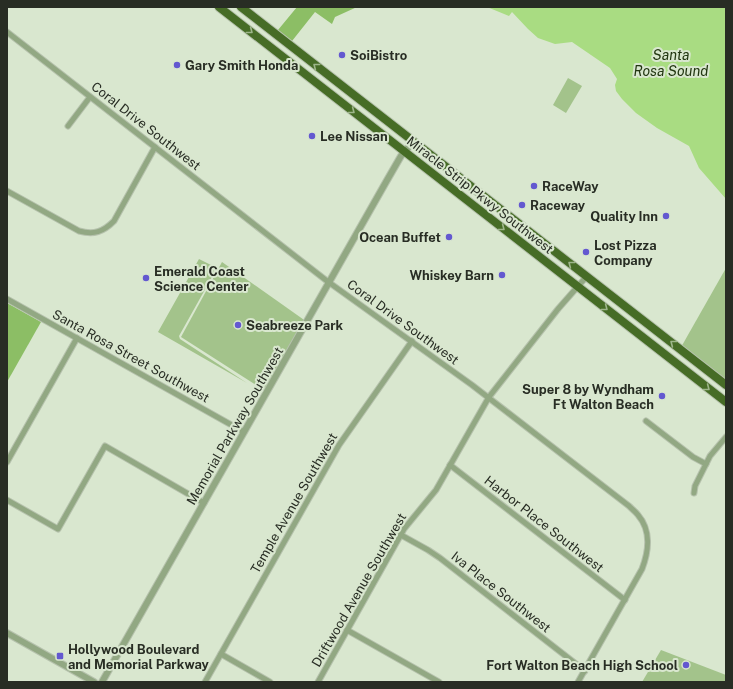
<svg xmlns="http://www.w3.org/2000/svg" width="733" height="689" viewBox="0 0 733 689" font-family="'Public Sans',sans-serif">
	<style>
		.green { fill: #a3c38b }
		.forest { fill: #8cbe65 }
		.water { fill: #a9dc82 }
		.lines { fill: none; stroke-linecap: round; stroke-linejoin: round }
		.minor-casing { stroke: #b6c2ad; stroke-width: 7 }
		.tertiary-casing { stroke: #b6c2ad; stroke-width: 8 }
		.trunk-casing { stroke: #b6c2ad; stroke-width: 10 }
		.minor { stroke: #92a883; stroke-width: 5 }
		.tertiary { stroke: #92a883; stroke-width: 6 }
		.trunk { stroke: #466c26; stroke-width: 8 }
		.oneway { stroke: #9eb68b }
		.poi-dot { fill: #6358d0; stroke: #d9e7cf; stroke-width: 1.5 }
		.labels { text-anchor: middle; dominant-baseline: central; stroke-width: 4; stroke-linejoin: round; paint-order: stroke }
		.poi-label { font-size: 13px; font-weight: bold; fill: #282d24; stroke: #d9e7cf; text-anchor: start }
		.street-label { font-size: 13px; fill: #282d24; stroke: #d9e7cf }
		.water-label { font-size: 14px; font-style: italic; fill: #223611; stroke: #d9e7cf }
	</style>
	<rect width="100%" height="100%" fill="#d9e7cf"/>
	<g class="green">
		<polygon points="568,78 582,86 566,113 553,105"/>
		<polygon points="199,259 217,268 179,336 180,339 247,383 158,332"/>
		<polygon points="222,262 307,322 267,392 181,337"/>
		<polygon points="726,268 726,385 680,349"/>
		<polygon points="661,650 726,675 726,682 642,682"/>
	</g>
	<g class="forest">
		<polygon points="297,7 357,7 335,17 332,24 315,12 292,41 278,30"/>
		<polygon points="7,303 41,322 7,382"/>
	</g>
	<polygon class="water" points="487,7 726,7 726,199 699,168 689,146 657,128 636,113 622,99 616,91 615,85 617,79 610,68 572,42 555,44 538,38 528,29 512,12 509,16"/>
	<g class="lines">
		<defs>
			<g id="minor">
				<path d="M7 32 327 281 472 385 629 506C632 509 635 511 638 515 651 530 649 551 642 569L578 682"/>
				<polyline points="68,126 90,97"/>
				<path d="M7 191 79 231C94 235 103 232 114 221L155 147"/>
				<polyline points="7,299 244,432"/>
				<polyline points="646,421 693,457 706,464"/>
				<polyline points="7,462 77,338"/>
				<polyline points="450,465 625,600"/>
				<polyline points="694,493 695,486 710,456 726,437"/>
				<polyline points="7,500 58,529 105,446 204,503"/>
				<polyline points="401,535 428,550 440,558 585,671"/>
				<polyline points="347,630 439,682"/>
				<polyline points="221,654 270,682"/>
				<polyline points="205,682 339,445 412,341"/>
				<polyline points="318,682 404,529 436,490 489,397 558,309 587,276"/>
			</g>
			<g id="tertiary">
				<polyline points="7,633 94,682"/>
				<polyline points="102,682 386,182 401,156 413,142"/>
			</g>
			<g id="trunk">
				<polyline points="219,7 726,402"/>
				<polyline points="241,7 726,385"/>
			</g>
		</defs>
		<use href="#minor" class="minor-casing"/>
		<use href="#tertiary" class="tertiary-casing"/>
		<use href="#trunk" class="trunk-casing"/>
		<use href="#minor" class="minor"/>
		<use href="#tertiary" class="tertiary"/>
		<use href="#trunk" class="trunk"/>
	</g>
	<defs><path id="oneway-chevron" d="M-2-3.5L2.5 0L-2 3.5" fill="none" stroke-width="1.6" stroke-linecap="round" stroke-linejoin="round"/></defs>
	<g class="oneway">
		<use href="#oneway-chevron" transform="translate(250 31) rotate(38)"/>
		<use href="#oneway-chevron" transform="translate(316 66) rotate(-142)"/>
		<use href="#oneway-chevron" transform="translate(352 111) rotate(38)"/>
		<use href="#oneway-chevron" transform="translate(502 228) rotate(38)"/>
		<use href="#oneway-chevron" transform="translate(571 264) rotate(-142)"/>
		<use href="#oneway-chevron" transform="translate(605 308) rotate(38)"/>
		<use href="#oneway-chevron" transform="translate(673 343) rotate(-142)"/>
		<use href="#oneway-chevron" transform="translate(707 388) rotate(38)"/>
	</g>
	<g class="poi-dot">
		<circle cx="342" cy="55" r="4"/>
		<circle cx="177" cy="65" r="4"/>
		<circle cx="312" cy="136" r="4"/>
		<circle cx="534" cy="186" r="4"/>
		<circle cx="522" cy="205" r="4"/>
		<circle cx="666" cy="216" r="4"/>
		<circle cx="449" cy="237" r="4"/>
		<circle cx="586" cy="252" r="4"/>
		<circle cx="502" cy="275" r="4"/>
		<circle cx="146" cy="278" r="4"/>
		<circle cx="238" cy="325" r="4"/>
		<circle cx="662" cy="396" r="4"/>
		<rect x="56" y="652" width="8" height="8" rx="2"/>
		<circle cx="686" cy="665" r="4"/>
	</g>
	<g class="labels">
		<g class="poi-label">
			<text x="350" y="55">SoiBistro</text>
			<text x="185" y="65">Gary Smith Honda</text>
			<text x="320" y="136">Lee Nissan</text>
			<text x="542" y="186">RaceWay</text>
			<text x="530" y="205">Raceway</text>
			<text x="658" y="216" text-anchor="end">Quality Inn</text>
			<text x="441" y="237" text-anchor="end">Ocean Buffet</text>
			<text x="594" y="245">Lost Pizza<tspan x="594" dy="15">Company</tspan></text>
			<text x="154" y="271">Emerald Coast<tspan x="154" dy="15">Science Center</tspan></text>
			<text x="494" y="275" text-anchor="end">Whiskey Barn</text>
			<text x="246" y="325">Seabreeze Park</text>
			<text x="654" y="389" text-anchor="end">Super 8 by Wyndham<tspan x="654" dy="15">Ft Walton Beach</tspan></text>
			<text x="68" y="649">Hollywood Boulevard<tspan x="68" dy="15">and Memorial Parkway</tspan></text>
			<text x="678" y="665" text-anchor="end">Fort Walton Beach High School</text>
		</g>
		<g class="street-label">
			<text transform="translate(146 126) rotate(38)">Coral Drive Southwest</text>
			<text transform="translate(480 195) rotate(38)">Miracle Strip Pkwy Southwest</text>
			<text transform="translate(403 322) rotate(36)">Coral Drive Southwest</text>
			<text transform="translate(131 356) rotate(29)">Santa Rosa Street Southwest</text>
			<text transform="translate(235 426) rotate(-60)">Memorial Parkway Southwest</text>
			<text transform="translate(294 503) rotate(-60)">Temple Avenue Southwest</text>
			<text transform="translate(544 524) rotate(38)">Harbor Place Southwest</text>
			<text transform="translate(359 590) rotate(-60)">Driftwood Avenue Southwest</text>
			<text transform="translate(501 592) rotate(38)">Iva Place Southwest</text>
		</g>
		<g class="water-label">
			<text x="671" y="55">Santa<tspan x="671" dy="16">Rosa Sound</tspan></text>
		</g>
	</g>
	<rect width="733" height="689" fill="none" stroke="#282d24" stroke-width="16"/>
</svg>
